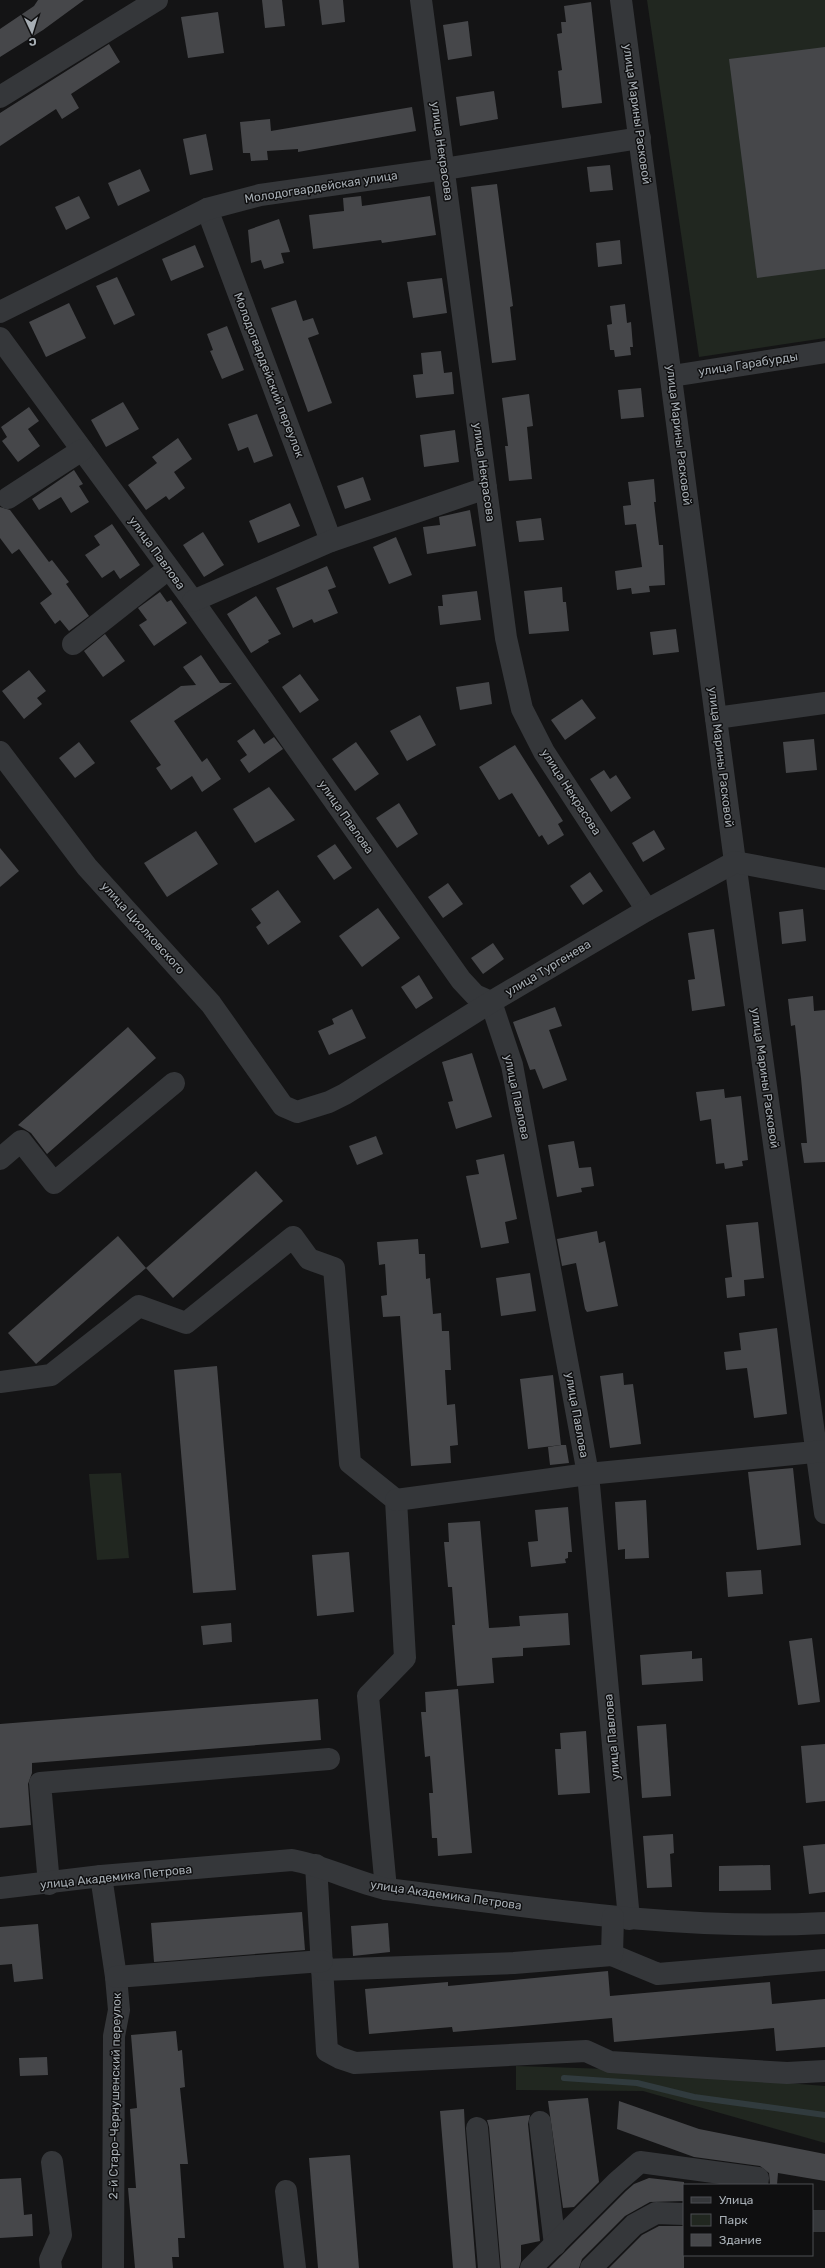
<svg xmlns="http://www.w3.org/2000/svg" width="825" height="2268" viewBox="0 0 825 2268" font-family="Rubik,sans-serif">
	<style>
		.green { fill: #212720 }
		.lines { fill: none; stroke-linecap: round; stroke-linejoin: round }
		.stream { stroke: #313b3e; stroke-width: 6 }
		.building { fill: #46474a }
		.minor { stroke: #35373a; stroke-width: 22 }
		.labels { text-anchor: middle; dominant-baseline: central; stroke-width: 3; stroke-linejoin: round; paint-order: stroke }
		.street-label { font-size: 12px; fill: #a7aeb4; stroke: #0f0f10 }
	</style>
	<rect width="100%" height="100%" fill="#141415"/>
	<g class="green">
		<polygon points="647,0 825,0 825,338 699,357"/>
		<polygon points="121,1473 129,1558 97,1560 89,1474"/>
		<polygon points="516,2066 608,2069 825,2086 825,2143 643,2091 516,2090"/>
	</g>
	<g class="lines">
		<polyline class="stream" points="564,2078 637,2083 694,2097 825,2115"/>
	</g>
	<g class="building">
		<polygon points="38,0 84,0 43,30 0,57 0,29 34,6"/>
		<polygon points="262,0 282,0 285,26 265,28"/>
		<polygon points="319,0 343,0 345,22 322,25"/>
		<polygon points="591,2 602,103 562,108 558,71 562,70 557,34 562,33 561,22 566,22 564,6"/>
		<polygon points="218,12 224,53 188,58 181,17"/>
		<polygon points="468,21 472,56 448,60 443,25"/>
		<polygon points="109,44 120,62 71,94 79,108 62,119 56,109 0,146 0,113"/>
		<polygon points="825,47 825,269 757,278 729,59"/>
		<polygon points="494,91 498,119 460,126 456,97"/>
		<polygon points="412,107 416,131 298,152 298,149 267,151 268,160 251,161 250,153 243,153 240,122 270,119 271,131"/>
		<polygon points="206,134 213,170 190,175 183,139"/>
		<polygon points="610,165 613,190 590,192 587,167"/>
		<polygon points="140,169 150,191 118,206 108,183"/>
		<polygon points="497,184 513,306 510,307 516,360 492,363 471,187"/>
		<polygon points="79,196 90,218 66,230 55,207"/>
		<polygon points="361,196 362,206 430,196 436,235 382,243 381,240 313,249 309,215 344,211 343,198"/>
		<polygon points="279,219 290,252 281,253 284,263 264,269 261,260 251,263 248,230"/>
		<polygon points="620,240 622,264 598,267 596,243"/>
		<polygon points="195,245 204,267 171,281 162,259"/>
		<polygon points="117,277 135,315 114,325 96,286"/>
		<polygon points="442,278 447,313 413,318 407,282"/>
		<polygon points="296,300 303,321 313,318 319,334 308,338 332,403 308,412 271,308"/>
		<polygon points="69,303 86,338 46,357 29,322"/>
		<polygon points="625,304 627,323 631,322 633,347 630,347 631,355 615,357 614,350 610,350 607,325 612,324 610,306"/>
		<polygon points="227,326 244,370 222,379 210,351 213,350 207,334"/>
		<polygon points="441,351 444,373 452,372 454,394 416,398 413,375 423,374 421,353"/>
		<polygon points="641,388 644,417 621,419 618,390"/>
		<polygon points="529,394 533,426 527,427 532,479 509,481 505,446 508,446 502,398"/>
		<polygon points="123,402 139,429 106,447 91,420"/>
		<polygon points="29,407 39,421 28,429 40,446 18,462 2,441 7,437 1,427"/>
		<polygon points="257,414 273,456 254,463 248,447 238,451 228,424"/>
		<polygon points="455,430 459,462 424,467 420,435"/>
		<polygon points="178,438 192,459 174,472 185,488 169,500 166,496 146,510 128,485 157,463 152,457"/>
		<polygon points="74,470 83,484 79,486 89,502 71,513 61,497 39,510 32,499"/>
		<polygon points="363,477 371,500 345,509 337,486"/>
		<polygon points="654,479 656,502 654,502 659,545 663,545 665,585 649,586 650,592 632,594 631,588 617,590 615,571 642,567 636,524 625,525 623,506 631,505 628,482"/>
		<polygon points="290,503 300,526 258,543 249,521"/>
		<polygon points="0,507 10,510 49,562 52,560 69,582 66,584 89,616 69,631 60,620 55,624 40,603 52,594 19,549 12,554 0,538"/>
		<polygon points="470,510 476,546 427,554 423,527 440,525 439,517"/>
		<polygon points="541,518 544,540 519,542 516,521"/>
		<polygon points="112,524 140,565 120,579 114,570 102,578 85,555 100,545 94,536"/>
		<polygon points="203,532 224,565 204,577 183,545"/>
		<polygon points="396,537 412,575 389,584 373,547"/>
		<polygon points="327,566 336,587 328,590 338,613 314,623 312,619 293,628 276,588"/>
		<polygon points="562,587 563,602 566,602 569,631 529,634 524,591"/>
		<polygon points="477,591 481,620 440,625 438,606 443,606 442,595"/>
		<polygon points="160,592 167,602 171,600 187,623 154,646 139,625 147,620 138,608"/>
		<polygon points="256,596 281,634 268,640 269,642 251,653 227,614"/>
		<polygon points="676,629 679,652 653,655 650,632"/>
		<polygon points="105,634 125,661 103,677 84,651"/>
		<polygon points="201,655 220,683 232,683 174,721 202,762 207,758 221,779 202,792 192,776 171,790 156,768 161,765 130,721 181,686 196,685 183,667"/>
		<polygon points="29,670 46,691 37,698 42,704 24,719 2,691"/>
		<polygon points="300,674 319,700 300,713 282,687"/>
		<polygon points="489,682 492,704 460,710 456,687"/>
		<polygon points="582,699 596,718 565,740 551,720"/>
		<polygon points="420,715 436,745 407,761 390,731"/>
		<polygon points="254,729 264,744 274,737 283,749 249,773 240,760 247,755 237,741"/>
		<polygon points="814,739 817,770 786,773 783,742"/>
		<polygon points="79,742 95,763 75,778 59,758"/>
		<polygon points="356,742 379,774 355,791 332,759"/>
		<polygon points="515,745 563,821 558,824 564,835 548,845 542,835 539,837 512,793 499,800 479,767"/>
		<polygon points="604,770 610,779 616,775 631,798 611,812 590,779"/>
		<polygon points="269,787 295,820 255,843 233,809"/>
		<polygon points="399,803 418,834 397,848 376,818"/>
		<polygon points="654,830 665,849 643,862 632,843"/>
		<polygon points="196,831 218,864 167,897 144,863"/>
		<polygon points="335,844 352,868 334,880 317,856"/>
		<polygon points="0,848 19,871 0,887"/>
		<polygon points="590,872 603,891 583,905 570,886"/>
		<polygon points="448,883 463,904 443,918 428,897"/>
		<polygon points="278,890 301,922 268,945 256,927 261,923 251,909"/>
		<polygon points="378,908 400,938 362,967 339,936"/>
		<polygon points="803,909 806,941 782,944 779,912"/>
		<polygon points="714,929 725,1006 692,1011 688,980 695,979 688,933"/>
		<polygon points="493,943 504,959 483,974 471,958"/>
		<polygon points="419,975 433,998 416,1009 401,987"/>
		<polygon points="813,996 814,1011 825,1010 825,1162 804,1163 801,1143 807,1143 801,1078 795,1025 791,1026 788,999"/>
		<polygon points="555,1007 562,1026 549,1030 567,1080 543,1089 535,1069 530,1070 513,1022"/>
		<polygon points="352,1009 366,1038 329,1055 318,1031 334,1024 332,1019"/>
		<polygon points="128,1027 156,1058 47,1154 31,1133 18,1125"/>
		<polygon points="472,1053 492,1117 456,1129 448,1102 453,1101 442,1062"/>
		<polygon points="724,1089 725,1098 741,1096 748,1160 742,1161 743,1166 725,1169 724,1163 716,1164 711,1119 700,1121 696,1092"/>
		<polygon points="376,1136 383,1154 357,1165 349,1146"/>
		<polygon points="574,1141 579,1168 591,1167 594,1186 581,1188 582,1192 557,1197 548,1145"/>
		<polygon points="504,1154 517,1219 505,1222 509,1243 481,1248 466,1176 479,1174 476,1160"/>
		<polygon points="256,1171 283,1201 173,1298 146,1268"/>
		<polygon points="758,1222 764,1278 744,1280 745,1296 727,1298 725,1278 732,1277 726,1225"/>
		<polygon points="597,1231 599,1243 605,1241 618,1306 587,1312 585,1309 576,1263 562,1266 557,1239"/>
		<polygon points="118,1236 146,1268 36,1364 8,1333"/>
		<polygon points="418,1239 419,1254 425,1254 426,1279 430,1278 433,1314 441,1313 442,1331 449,1331 451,1370 445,1370 447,1405 455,1404 458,1445 450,1446 451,1463 411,1466 400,1316 383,1317 381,1296 387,1295 385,1264 379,1265 377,1242"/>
		<polygon points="530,1273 536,1311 501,1316 496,1278"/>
		<polygon points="777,1328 787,1414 754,1418 747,1368 726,1370 724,1352 741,1350 739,1333"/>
		<polygon points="217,1366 236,1590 193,1593 174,1370"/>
		<polygon points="623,1373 624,1385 633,1384 641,1444 610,1448 600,1376"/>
		<polygon points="553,1375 561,1445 566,1445 569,1463 550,1465 548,1447 561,1445 528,1449 520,1379"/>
		<polygon points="793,1468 801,1545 757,1550 748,1472"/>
		<polygon points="646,1500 649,1558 625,1559 625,1549 618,1550 615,1502"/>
		<polygon points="568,1507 572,1552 568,1552 568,1558 565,1559 566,1563 531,1567 528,1542 538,1541 535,1510"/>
		<polygon points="480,1521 489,1628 520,1626 519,1616 568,1613 570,1645 523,1648 523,1656 492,1658 494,1683 457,1686 452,1625 455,1625 452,1587 448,1587 444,1542 449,1542 448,1523"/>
		<polygon points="349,1552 354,1612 317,1616 312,1555"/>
		<polygon points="761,1570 763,1594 728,1597 726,1572"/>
		<polygon points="231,1623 232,1642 203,1645 201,1626"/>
		<polygon points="812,1638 820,1702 798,1705 789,1641"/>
		<polygon points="692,1651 692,1659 702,1658 703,1681 642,1685 640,1655"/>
		<polygon points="458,1689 472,1853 438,1856 437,1838 432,1838 429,1793 433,1793 430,1756 425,1757 421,1712 426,1712 425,1692"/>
		<polygon points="318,1699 321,1740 32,1763 32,1773 28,1784 31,1825 0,1828 0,1724"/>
		<polygon points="666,1724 671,1796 642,1798 637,1726"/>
		<polygon points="586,1731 590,1793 558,1795 555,1749 561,1749 560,1733"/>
		<polygon points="825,1744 825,1801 806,1803 801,1746"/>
		<polygon points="673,1834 674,1853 670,1854 672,1887 647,1888 643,1836"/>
		<polygon points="825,1844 825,1892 809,1894 803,1846"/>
		<polygon points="770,1865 771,1890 719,1891 719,1866"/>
		<polygon points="302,1912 305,1950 154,1962 151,1923"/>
		<polygon points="388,1923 390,1952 353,1956 351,1926"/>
		<polygon points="38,1924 43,1979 14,1982 12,1964 0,1965 0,1927"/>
		<polygon points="608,1971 610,1996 770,1982 772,2004 825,1999 825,2047 776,2051 774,2028 614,2042 612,2018 453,2032 452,2027 369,2034 365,1989 448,1982 448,1986"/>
		<polygon points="176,2031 178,2051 182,2050 185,2087 180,2088 188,2164 180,2164 185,2238 178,2238 179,2257 172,2257 173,2268 135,2268 128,2188 136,2188 130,2109 137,2108 131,2035"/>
		<polygon points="47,2057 48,2075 20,2076 19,2058"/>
		<polygon points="588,2098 599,2182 574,2207 563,2208 548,2101"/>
		<polygon points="619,2101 699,2129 825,2154 825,2181 778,2173 777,2185 772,2185 770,2184 769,2173 760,2166 694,2157 617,2129"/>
		<polygon points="464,2109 465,2129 476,2268 453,2268 440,2111"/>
		<polygon points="530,2115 528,2124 540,2241 521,2245 521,2261 519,2268 501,2268 489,2127 487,2120"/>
		<polygon points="350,2155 359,2268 318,2268 309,2158"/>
		<polygon points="21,2178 24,2215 32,2214 33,2236 0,2238 0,2179"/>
		<polygon points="649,2178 684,2182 684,2201 650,2202 625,2216 582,2259 579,2268 549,2268 626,2191 634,2184"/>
		<polygon points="659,2226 684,2226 684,2268 609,2268 642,2235"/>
	</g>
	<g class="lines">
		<g class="minor">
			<polyline points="421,0 506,638 522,709 544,752 647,910"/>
			<polyline points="621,0 735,862 825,1513"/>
			<polyline points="0,97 157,0"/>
			<polyline points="207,209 331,541"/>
			<polyline points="0,312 207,209 260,195 444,169 640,138"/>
			<polyline points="0,338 193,601 461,980 475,995 491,1002 512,1065 588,1474 629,1919"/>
			<polyline points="672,376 825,352"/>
			<polyline points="8,498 82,450"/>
			<polyline points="193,601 331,541 486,488"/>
			<polyline points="73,644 168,569"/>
			<polyline points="716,718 825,703"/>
			<polyline points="0,752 87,867 211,1004 283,1106 297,1112 329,1102 345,1094 491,1002 647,910 735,862 825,879"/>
			<polyline points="0,1159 21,1141 54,1183 174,1083"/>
			<polyline points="0,1382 51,1375 139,1306 186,1323 293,1237 309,1259 334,1268 350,1463 396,1500 405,1658 368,1696 386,1889"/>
			<polyline points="396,1500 588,1474 825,1451"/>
			<polyline points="316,1865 327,2051 340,2058 355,2063 586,2051 610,2062 787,2073 825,2071"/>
			<polyline points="101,1876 116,1977 119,2010 114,2036 113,2268"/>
			<polyline points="49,1884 40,1783 329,1759"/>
			<path d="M0 1888 101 1876 292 1860C325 1866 354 1882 386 1889 532 1907 679 1931 825 1923"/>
			<polyline points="612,1955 658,1974 825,1960"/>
			<polyline points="322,1970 514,1963 612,1955 613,1917"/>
			<polyline points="116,1977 322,1961"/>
			<polyline points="540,2122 555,2245"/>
			<polyline points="477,2128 489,2268"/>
			<polyline points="286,2191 295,2268"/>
			<polyline points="812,2221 825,2221"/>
			<polyline points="51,2268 50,2260 61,2235 52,2162"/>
			<polyline points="531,2268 617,2182 640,2162 758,2178 757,2185"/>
			<polyline points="591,2268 634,2225 656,2213 684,2214"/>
		</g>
	</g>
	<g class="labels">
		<g class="street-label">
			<text transform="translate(637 114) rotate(82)">улица Марины Расковой</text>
			<text transform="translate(442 151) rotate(82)">улица Некрасова</text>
			<text transform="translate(321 187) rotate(-9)">Молодогвардейская улица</text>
			<text transform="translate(748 364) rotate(-9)">улица Гарабурды</text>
			<text transform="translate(269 375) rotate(69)">Молодогвардейский переулок</text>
			<text transform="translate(679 435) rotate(83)">улица Марины Расковой</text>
			<text transform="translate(484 472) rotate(82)">улица Некрасова</text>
			<text transform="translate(157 553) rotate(54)">улица Павлова</text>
			<text transform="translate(721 757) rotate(83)">улица Марины Расковой</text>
			<text transform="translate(571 792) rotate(57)">улица Некрасова</text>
			<text transform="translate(346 817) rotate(55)">улица Павлова</text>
			<text transform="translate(143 928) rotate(48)">улица Циолковского</text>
			<text transform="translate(548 968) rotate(-31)">улица Тургенева</text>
			<text transform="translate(765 1078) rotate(82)">улица Марины Расковой</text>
			<text transform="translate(517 1097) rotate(78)">улица Павлова</text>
			<text transform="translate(577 1415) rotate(80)">улица Павлова</text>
			<text transform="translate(612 1737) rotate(-95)">улица Павлова</text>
			<text transform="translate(116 1877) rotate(-6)">улица Академика Петрова</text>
			<text transform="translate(446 1895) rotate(8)">улица Академика Петрова</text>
			<text transform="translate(115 2096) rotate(-89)">2-й Старо-Чернушенский переулок</text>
		</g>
	</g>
	<rect x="683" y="2184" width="130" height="72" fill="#0f0f10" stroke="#4c4f52"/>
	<rect x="691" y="2197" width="20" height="6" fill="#35373a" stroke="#4c4f52"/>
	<text x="719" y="2204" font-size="12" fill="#a7aeb4">Улица</text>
	<rect x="691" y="2214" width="20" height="12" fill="#212720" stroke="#4c4f52"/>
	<text x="719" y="2224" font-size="12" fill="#a7aeb4">Парк</text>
	<rect x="691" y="2234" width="20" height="12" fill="#46474a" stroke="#4c4f52"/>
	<text x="719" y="2244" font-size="12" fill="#a7aeb4">Здание</text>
	<g transform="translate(32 32) rotate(176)" stroke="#0f0f10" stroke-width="3" paint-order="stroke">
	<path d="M0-3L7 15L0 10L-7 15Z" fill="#a7aeb4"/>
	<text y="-6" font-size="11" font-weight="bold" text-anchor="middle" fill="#a7aeb4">С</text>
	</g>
</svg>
